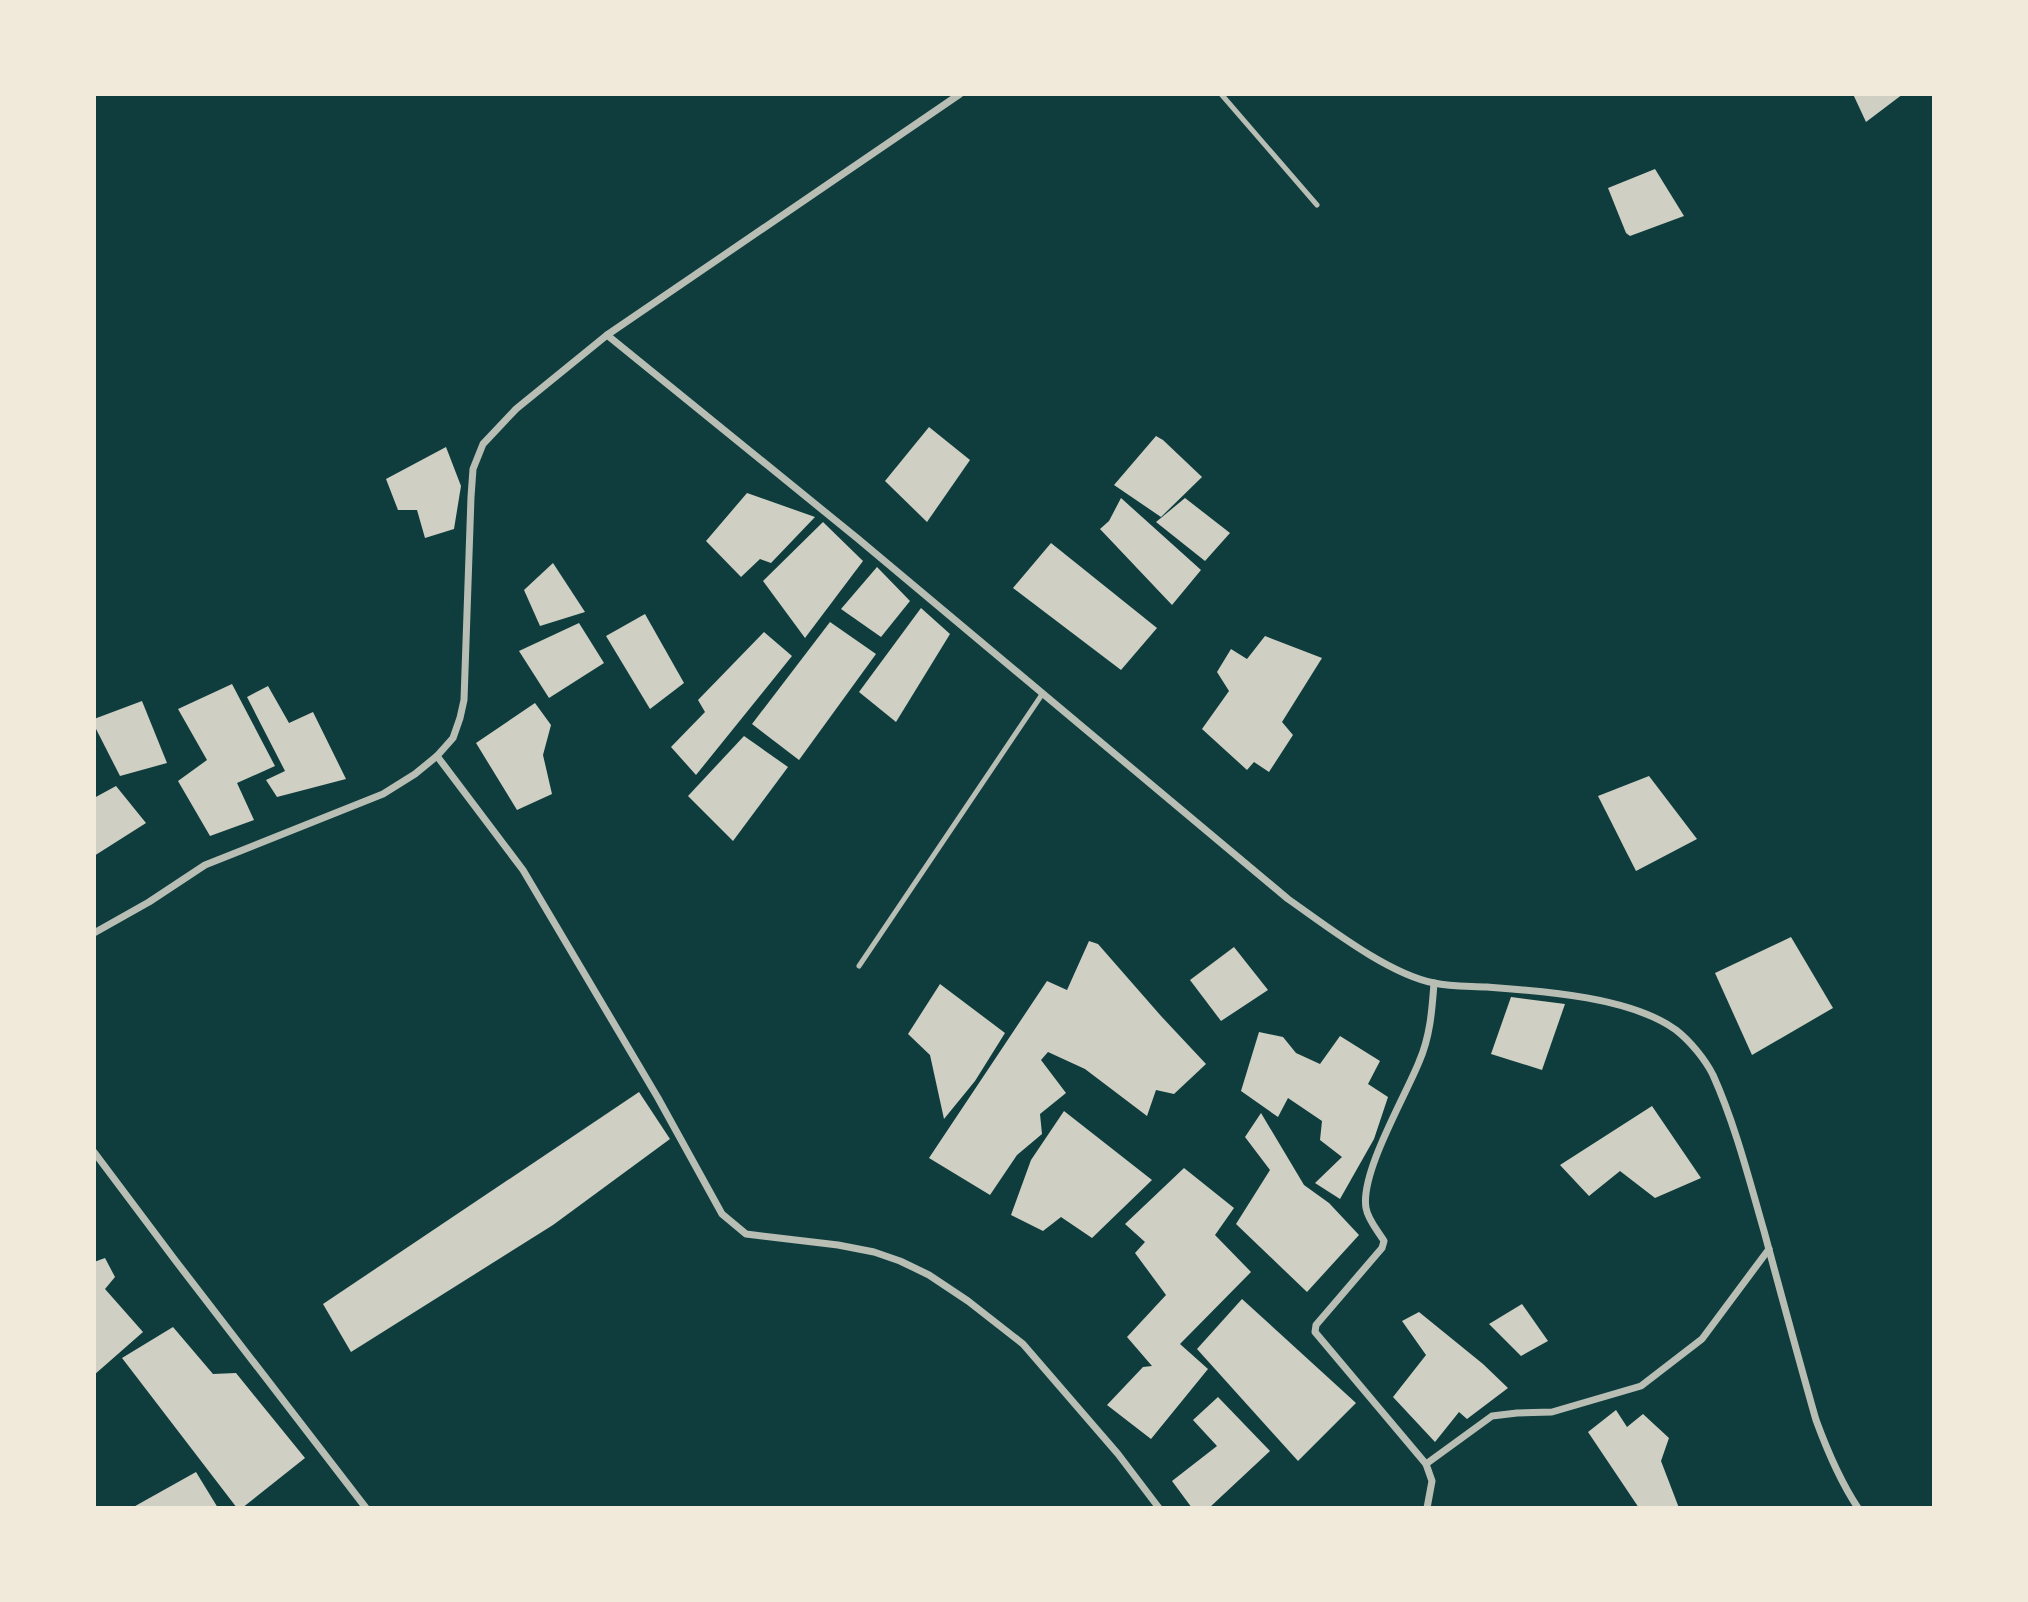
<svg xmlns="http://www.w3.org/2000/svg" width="2028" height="1602" viewBox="0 0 2028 1602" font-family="Overpass,sans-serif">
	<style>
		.building { fill: #cfcfc3 }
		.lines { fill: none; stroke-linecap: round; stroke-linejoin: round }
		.service { stroke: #b8beb3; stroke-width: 5 }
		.minor { stroke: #b8beb3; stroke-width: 7 }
	</style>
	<rect width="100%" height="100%" fill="#0f3d3e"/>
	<g class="building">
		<polygon points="1853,94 1903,94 1866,122"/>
		<polygon points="1655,169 1684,216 1630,236 1626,233 1608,188"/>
		<polygon points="929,427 970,460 927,522 885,481"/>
		<polygon points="1156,436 1163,440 1202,477 1161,517 1114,485"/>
		<polygon points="446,447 461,486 454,529 425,538 417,510 398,510 386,479"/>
		<polygon points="747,493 815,517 771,563 760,559 741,577 706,541"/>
		<polygon points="1121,498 1201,570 1172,605 1100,529 1109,521"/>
		<polygon points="1185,498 1230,533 1205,561 1156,522"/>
		<polygon points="823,522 863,561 805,638 763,581"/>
		<polygon points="1051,543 1157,628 1121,670 1013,588"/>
		<polygon points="553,563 585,612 540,626 524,590"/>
		<polygon points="877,567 910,601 881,637 841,609"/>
		<polygon points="921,608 950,634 896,722 859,692"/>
		<polygon points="645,614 684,683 650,709 606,636"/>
		<polygon points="830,622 876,654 799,760 752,724"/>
		<polygon points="579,623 604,663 549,698 519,651"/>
		<polygon points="764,632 792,656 696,775 671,747 705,712 698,700"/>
		<polygon points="1265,636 1322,658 1282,722 1293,735 1269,772 1254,762 1247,770 1202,729 1229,691 1217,672 1231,649 1247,659"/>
		<polygon points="232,684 275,766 237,783 254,820 210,836 178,781 207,760 178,709"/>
		<polygon points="268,686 289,723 313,712 346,779 277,797 266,780 285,771 247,697"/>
		<polygon points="142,701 167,763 120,776 94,725 94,719"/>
		<polygon points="535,703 551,725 543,755 552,794 517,810 476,743"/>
		<polygon points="744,736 788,767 733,841 688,796"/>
		<polygon points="1649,776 1697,839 1636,871 1598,796"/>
		<polygon points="116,786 146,823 94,856 94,798"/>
		<polygon points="1791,937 1833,1008 1752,1055 1715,973"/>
		<polygon points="1089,941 1098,944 1161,1016 1206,1064 1174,1094 1156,1090 1147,1116 1085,1069 1048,1052 1041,1060 1066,1093 1040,1114 1042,1134 1017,1155 990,1195 929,1158 1047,981 1067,990"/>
		<polygon points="1234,947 1268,990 1221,1021 1190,980"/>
		<polygon points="940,984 1005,1033 975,1081 944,1119 930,1055 908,1034"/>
		<polygon points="1511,997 1565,1004 1542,1070 1491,1054"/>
		<polygon points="1259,1032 1283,1037 1296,1053 1320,1064 1340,1036 1380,1061 1368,1084 1388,1097 1374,1139 1340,1199 1315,1183 1342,1157 1320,1140 1322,1121 1288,1098 1278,1117 1241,1091"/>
		<polygon points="639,1092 670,1139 553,1225 351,1352 323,1304"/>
		<polygon points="1652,1106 1701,1178 1655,1198 1620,1171 1589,1196 1560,1165"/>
		<polygon points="1064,1111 1152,1180 1092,1238 1061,1217 1043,1231 1011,1215 1031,1160"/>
		<polygon points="1261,1113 1304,1185 1329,1203 1359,1235 1307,1292 1236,1224 1270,1170 1245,1137"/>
		<polygon points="1184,1168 1234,1208 1215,1235 1251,1272 1180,1344 1208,1369 1151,1439 1107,1405 1143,1367 1152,1366 1127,1337 1166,1295 1135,1253 1145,1242 1125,1224"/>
		<polygon points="105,1258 115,1277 105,1289 143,1332 94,1375 94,1262"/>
		<polygon points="1242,1299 1356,1403 1298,1461 1197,1349"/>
		<polygon points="1522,1304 1548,1341 1521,1356 1489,1324"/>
		<polygon points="1419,1312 1483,1364 1508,1388 1467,1419 1459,1412 1435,1442 1393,1397 1426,1355 1402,1321"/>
		<polygon points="173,1327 213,1374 236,1373 305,1458 242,1508 237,1508 122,1358"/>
		<polygon points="1218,1397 1270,1451 1209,1508 1192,1508 1172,1481 1217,1446 1193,1420"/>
		<polygon points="1616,1410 1627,1427 1643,1414 1669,1438 1661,1461 1679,1508 1639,1508 1588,1432"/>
		<polygon points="196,1472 218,1508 132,1508 137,1505"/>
	</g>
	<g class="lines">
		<g class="service">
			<polyline points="1221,94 1317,205"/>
			<polyline points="859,966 1043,693"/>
		</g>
		<g class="minor">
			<path d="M607 335 857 538 1288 899C1328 927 1388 974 1434 983 1451 987 1470 986 1487 987 1542 991 1631 997 1676 1030 1690 1041 1705 1059 1713 1075 1735 1124 1749 1179 1764 1231 1781 1294 1798 1357 1816 1420 1827 1450 1840 1481 1858 1508"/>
			<polyline points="437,756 523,870 658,1098 722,1214 746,1234 838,1245 874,1252 900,1261 929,1275 968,1301 1023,1344 1118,1454 1159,1508"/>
			<polyline points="94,933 149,902 205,865 383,794 415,774 437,756 453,738 460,718 464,700 471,497 473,469 483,444 516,409 607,335 960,94"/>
			<polyline points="94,1152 175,1260 366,1508"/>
			<polyline points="1426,1464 1492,1416 1517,1413 1552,1412 1641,1386 1702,1339 1769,1249"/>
			<path d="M1427 1508 1432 1481 1426 1464 1315 1332 1316 1325 1382 1248 1384 1241C1378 1231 1368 1220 1366 1208 1360 1173 1405 1097 1419 1062 1430 1037 1432 1011 1434 983"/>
		</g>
	</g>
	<rect width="2028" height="1602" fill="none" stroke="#f1e9da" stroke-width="192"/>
</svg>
